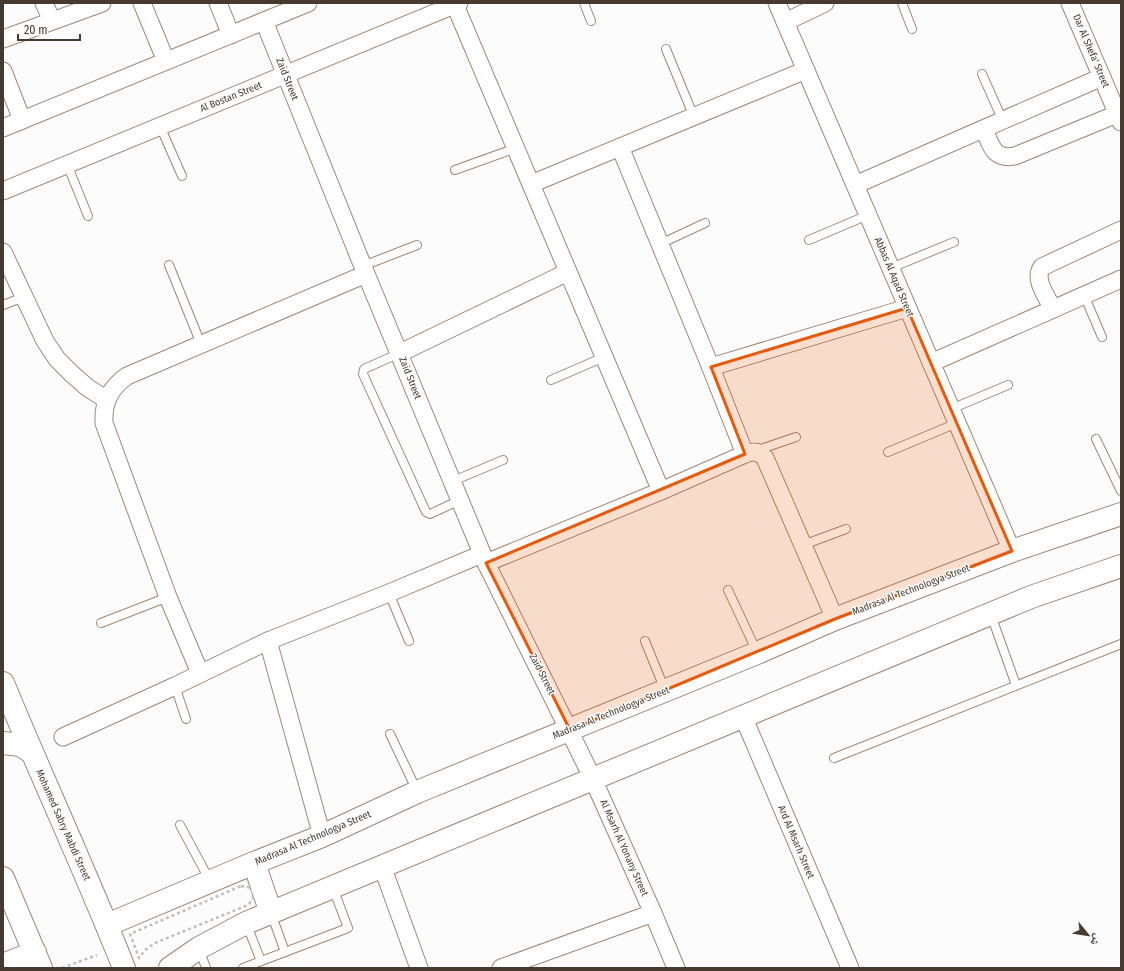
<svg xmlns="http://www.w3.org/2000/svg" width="1124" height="971" viewBox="0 0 1124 971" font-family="'Fira Sans Condensed','Noto Naskh Arabic',sans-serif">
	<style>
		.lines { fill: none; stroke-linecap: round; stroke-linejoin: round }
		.lane-casing { stroke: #a28671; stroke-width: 10 }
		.street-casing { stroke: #a28671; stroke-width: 19 }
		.secondary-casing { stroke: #a28671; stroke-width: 24 }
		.primary-casing { stroke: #a28671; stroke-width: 24 }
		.path { stroke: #c2bebb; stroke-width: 2.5; stroke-dasharray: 3 3; stroke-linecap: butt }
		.lane { stroke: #fff; stroke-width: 8 }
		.street { stroke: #fff; stroke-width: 17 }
		.secondary { stroke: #fff; stroke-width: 22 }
		.primary { stroke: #fff; stroke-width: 22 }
		.marked { fill: #e8590c; fill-opacity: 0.2; stroke: #e8590c; stroke-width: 3; stroke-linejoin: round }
		.labels { text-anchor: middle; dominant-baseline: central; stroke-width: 3; stroke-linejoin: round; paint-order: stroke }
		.street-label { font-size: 10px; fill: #463a30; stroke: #fcfcfc }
	</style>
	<rect width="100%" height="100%" fill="#fcfcfc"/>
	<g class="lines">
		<defs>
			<g id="lane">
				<polyline points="584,3 591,21"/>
				<polyline points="902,3 912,29"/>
				<polyline points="666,49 694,117"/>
				<polyline points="982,74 1003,121"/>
				<polyline points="160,126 182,176"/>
				<polyline points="67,164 88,216"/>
				<polyline points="455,170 516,148"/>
				<polyline points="809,240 868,215"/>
				<polyline points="660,244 705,223"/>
				<polyline points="169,265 201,344"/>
				<polyline points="363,266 417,245"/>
				<polyline points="891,268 954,242"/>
				<polyline points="1084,295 1102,337"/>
				<polyline points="3,305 24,297"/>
				<polyline points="400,353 364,369 363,374 426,512 430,514 460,500"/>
				<polyline points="551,380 604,357"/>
				<polyline points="951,409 1008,385"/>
				<polyline points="1096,439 1121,491"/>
				<polyline points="755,451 796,437"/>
				<polyline points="888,452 957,423"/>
				<polyline points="453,481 503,460"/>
				<polyline points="803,545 846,529"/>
				<polyline points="728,590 757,652"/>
				<polyline points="389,593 409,641"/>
				<polyline points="991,615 1016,685"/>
				<polyline points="101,623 168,597"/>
				<polyline points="645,641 665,690"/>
				<polyline points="175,686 186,719"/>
				<polyline points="390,734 417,791"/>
				<polyline points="834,758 1121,644"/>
				<polyline points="180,825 210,881"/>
				<polyline points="271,913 285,952"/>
				<polyline points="246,923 261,961"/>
				<polyline points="199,948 206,968"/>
				<polyline points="243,968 348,928 333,888"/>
			</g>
			<g id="street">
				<polyline points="44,3 52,21"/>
				<polyline points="142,3 166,61"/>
				<polyline points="218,3 231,35"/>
				<polyline points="777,3 1012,551"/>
				<polyline points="1070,3 1121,122"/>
				<polyline points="455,5 661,491"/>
				<polyline points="264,21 366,274 486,563 593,779 653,913 676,968"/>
				<polyline points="785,22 825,3"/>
				<polyline points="3,39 102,3"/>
				<polyline points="3,71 22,120"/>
				<polyline points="3,128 308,3"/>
				<path d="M984 129C991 145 993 160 1015 156L1117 114"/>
				<polyline points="620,147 709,363 745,454"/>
				<polyline points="531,184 806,70"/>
				<polyline points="855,185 1102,77"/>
				<polyline points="3,191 459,3"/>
				<polyline points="3,252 45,341 57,359 72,374 88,388 107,400"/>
				<path d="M1053 309C1047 297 1033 279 1042 267L1121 230"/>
				<polyline points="400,353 568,272"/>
				<polyline points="931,363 1121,279"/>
				<polyline points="711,367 907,308"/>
				<path d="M486 563 661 491 745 454C754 451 759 451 765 458L835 619"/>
				<polyline points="268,641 322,836"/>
				<path d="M200 673 168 597 104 423C103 402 110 388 127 376L366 274"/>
				<polyline points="743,716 850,968"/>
				<polyline points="63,737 175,686 268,641 389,593 482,554"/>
				<polyline points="382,866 419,968"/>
				<polyline points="501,968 653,913"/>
			</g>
			<g id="secondary">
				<polyline points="254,863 271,913"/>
				<polyline points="107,925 254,863 322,836 417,792 757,653 835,619 1012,551 1121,514"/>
				<polyline points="3,965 35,952"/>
				<polyline points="170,968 199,948 246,923 1031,597 1121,566"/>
			</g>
			<g id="primary">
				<path d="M3 683C42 778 86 872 124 968"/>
				<polyline points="3,743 20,745 31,752"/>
				<polyline points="3,878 41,968"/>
			</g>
		</defs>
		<use href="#lane" class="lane-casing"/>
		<use href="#street" class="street-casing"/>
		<use href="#secondary" class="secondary-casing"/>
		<use href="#primary" class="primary-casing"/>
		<g class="path">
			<polygon points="241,886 248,887 252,892 253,899 248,905 155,943 145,950 139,958 130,934"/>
			<polyline points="62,968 97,955"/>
		</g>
		<use href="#lane" class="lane"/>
		<use href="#street" class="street"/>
		<use href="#secondary" class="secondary"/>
		<use href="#primary" class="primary"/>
	</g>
	<path class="marked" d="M907 308 1012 551 835 619 570 730 486 563 745 454 711 367Z"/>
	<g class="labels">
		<g class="street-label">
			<text transform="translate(1091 51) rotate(67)">Dar Al Shefa' Street</text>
			<text transform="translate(287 79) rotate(68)">Zaid Street</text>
			<text transform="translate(231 97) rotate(-22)">Al Bostan Street</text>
			<text transform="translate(894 277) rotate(67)">Abbas Al Aqad Street</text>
			<text transform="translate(410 378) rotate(68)">Zaid Street</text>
			<text transform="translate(911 590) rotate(-21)">Madrasa Al Technologya Street</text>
			<text transform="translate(542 674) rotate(63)">Zaid Street</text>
			<text transform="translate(611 713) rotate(-22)">Madrasa Al Technologya Street</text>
			<text transform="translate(63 825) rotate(66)">Mohamed Sabry Mabdi Street</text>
			<text transform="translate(313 838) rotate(-23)">Madrasa Al Technologya Street</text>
			<text transform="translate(796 842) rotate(67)">Ard Al Msarh Street</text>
			<text transform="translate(624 848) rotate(66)">Al Msarh Al Yonany Street</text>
		</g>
	</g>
	<rect width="1124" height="971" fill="none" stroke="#463a30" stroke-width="8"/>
	<g transform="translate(1088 935) rotate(120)" stroke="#fcfcfc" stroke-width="3" paint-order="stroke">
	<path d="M0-3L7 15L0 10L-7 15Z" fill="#463a30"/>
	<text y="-6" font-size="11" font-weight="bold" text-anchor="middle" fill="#463a30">ش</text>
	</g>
	<path d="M18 34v6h62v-6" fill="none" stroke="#463a30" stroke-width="2"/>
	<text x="24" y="34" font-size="12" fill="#463a30" stroke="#fcfcfc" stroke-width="3" paint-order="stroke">20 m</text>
</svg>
